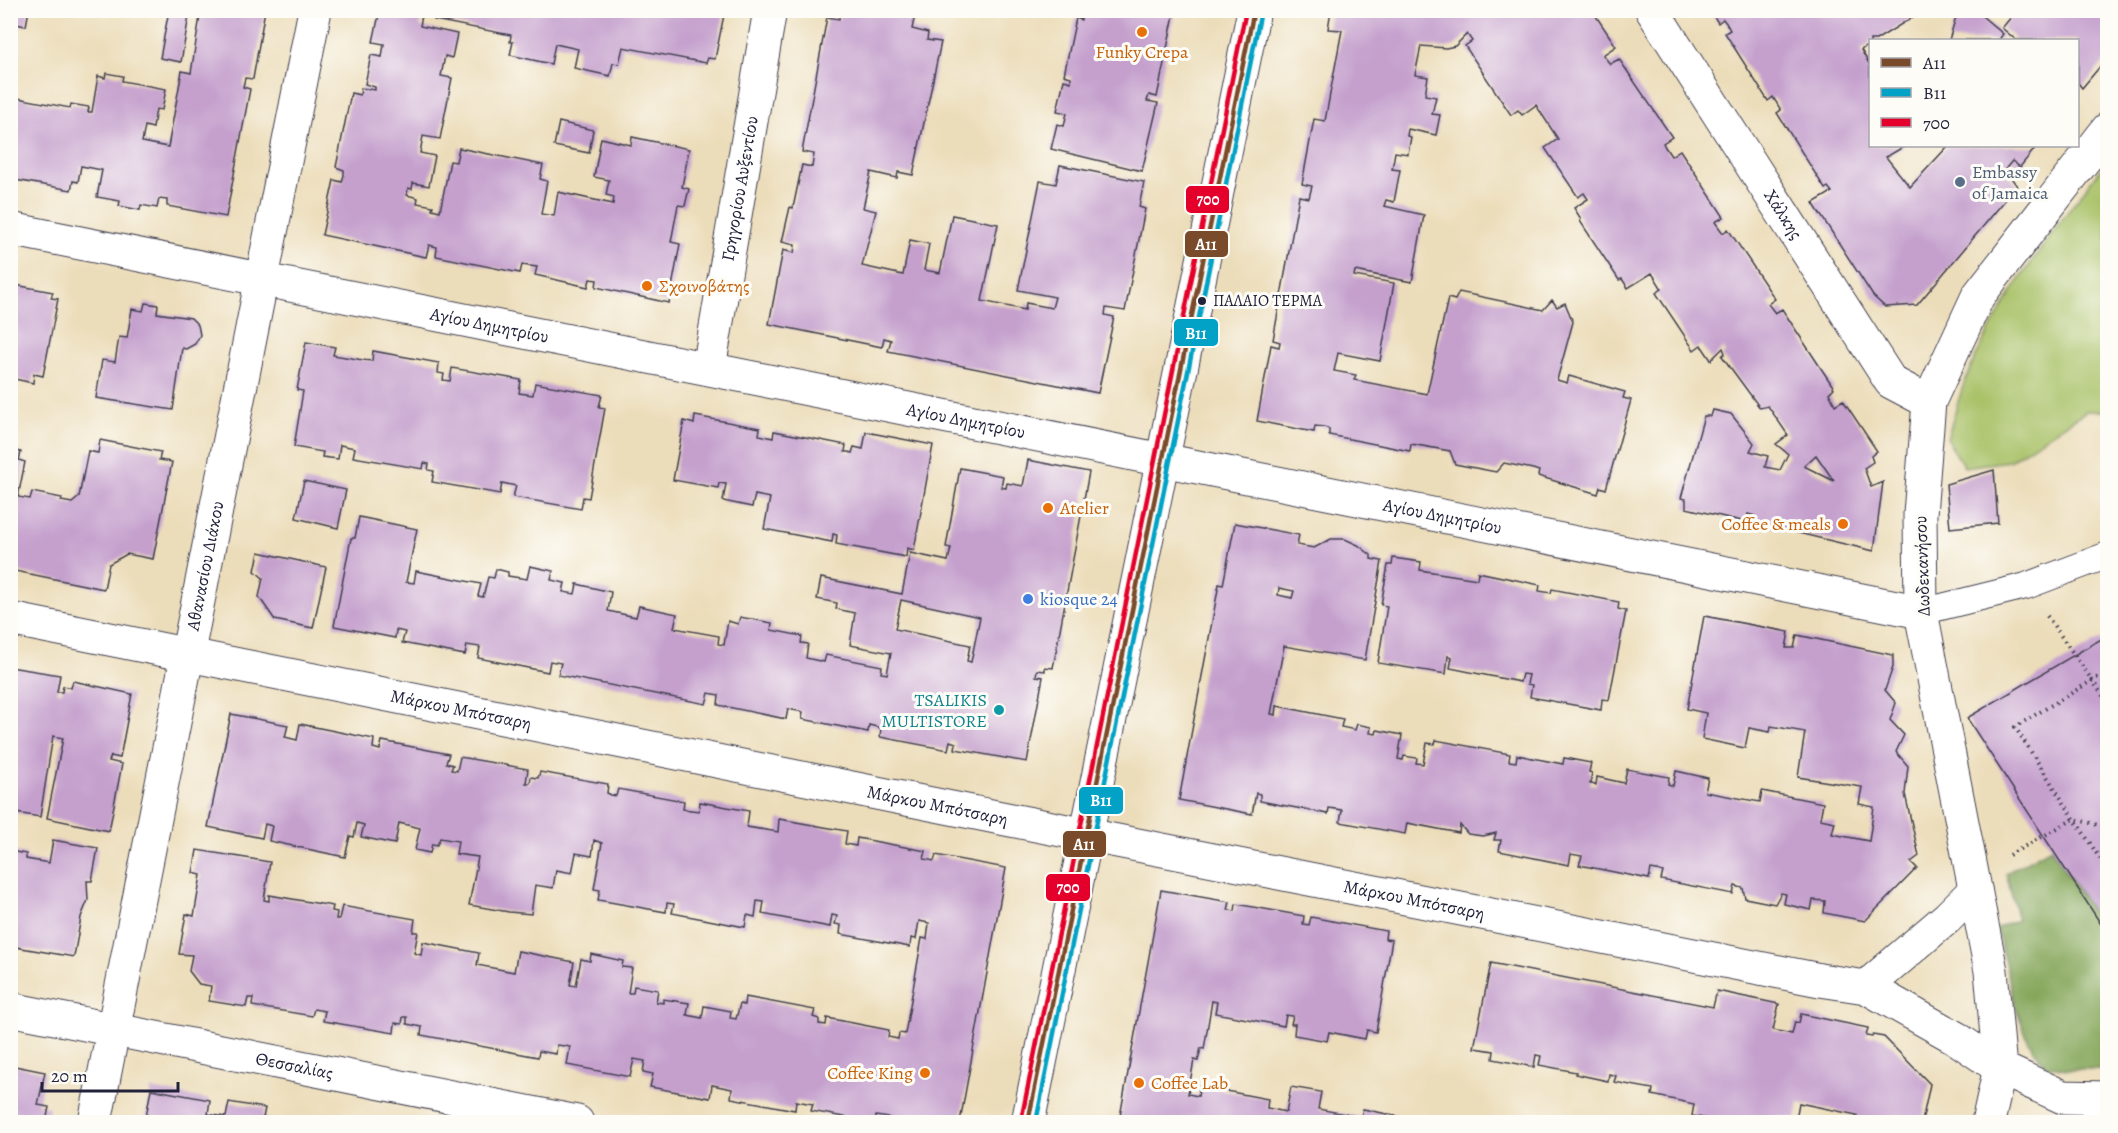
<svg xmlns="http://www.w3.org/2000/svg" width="2118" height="1133" viewBox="0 0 2118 1133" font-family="Alegreya,serif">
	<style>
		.green { fill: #a8c166; stroke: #657250; stroke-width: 1.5 }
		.forest { fill: #86a75b; stroke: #54644b; stroke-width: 1.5 }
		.building { fill: #c5a0cd; fill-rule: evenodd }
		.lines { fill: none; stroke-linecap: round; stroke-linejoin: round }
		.lane-casing { stroke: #403e4e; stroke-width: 28 }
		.street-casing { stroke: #403e4e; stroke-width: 35 }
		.secondary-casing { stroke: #403e4e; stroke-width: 35 }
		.path { stroke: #403e4e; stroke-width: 4; stroke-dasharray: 1.5 4.5; stroke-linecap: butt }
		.lane { stroke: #fff; stroke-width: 26 }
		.street { stroke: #fff; stroke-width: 33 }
		.secondary { stroke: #fff; stroke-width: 33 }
		.bus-1-casing { stroke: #fdfcf7; stroke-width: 9 }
		.bus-2-casing { stroke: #fdfcf7; stroke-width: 9 }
		.bus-3-casing { stroke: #fdfcf7; stroke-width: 9 }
		.bus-1 { stroke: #7a4b2a; stroke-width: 4.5 }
		.bus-2 { stroke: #02a2c7; stroke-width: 4.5 }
		.bus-3 { stroke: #e4002b; stroke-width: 4.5 }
		.food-dot { fill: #e8710a; stroke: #fdfcf7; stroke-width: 2 }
		.service-dot { fill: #5c6f8a; stroke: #fdfcf7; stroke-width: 2 }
		.bus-dot { fill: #22223b; stroke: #fdfcf7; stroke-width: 2 }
		.shop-dot { fill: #3f7fe0; stroke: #fdfcf7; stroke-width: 2 }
		.culture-dot { fill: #0f9aa8; stroke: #fdfcf7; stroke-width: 2 }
		.labels { text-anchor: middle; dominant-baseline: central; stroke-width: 6; stroke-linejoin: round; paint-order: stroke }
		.bus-label { font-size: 16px; fill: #22223b; stroke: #fdfcf7; text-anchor: start }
		.food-label { font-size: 18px; fill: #c56008; stroke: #fdfcf7; text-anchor: start }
		.service-label { font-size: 18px; fill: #4e5e75; stroke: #fdfcf7; text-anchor: start }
		.street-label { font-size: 18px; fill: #22223b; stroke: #fdfcf7 }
		.shop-label { font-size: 18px; fill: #366cbe; stroke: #fdfcf7; text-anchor: start }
		.culture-label { font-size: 18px; fill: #0d838f; stroke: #fdfcf7; text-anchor: end }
		.line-badge { stroke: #fdfcf7; stroke-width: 2 }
		.badge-label { font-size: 16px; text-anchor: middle; font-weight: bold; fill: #fff }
	</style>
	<rect width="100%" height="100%" fill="#fdfcf7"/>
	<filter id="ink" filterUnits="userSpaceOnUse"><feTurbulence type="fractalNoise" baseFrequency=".0167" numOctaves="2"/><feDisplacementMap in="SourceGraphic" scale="12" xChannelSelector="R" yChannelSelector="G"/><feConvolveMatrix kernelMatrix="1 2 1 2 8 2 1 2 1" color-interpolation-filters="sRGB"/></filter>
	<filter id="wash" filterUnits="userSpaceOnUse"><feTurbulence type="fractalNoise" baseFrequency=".008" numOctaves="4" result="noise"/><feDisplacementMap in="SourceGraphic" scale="24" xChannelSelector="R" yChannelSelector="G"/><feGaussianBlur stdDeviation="1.35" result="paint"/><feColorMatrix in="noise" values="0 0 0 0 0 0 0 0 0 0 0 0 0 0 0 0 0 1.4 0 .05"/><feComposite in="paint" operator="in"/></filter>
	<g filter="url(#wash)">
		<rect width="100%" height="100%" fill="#ecddba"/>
		<path class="green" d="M2107 160V411H2086L2009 461 1964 467 1947 439C1953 420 1958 399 1965 381 1999 299 2054 230 2107 160Z"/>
		<polygon class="forest" points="2051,848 2107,935 2107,1069 2067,1069 2045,1065 2029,1043 2015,1005 1997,928 2018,920 2006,873"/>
		<g id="blocks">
			<g class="building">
				<polygon points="10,10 29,10 26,26 10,23"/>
				<polygon points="169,10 190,10 181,62 160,58"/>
				<polygon points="201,10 265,10 253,79 245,78 243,87 250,89 226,217 167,206 167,200 159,199 157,208 141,205 140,210 119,206 120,201 97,197 102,170 81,166 78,182 73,181 71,190 10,179 10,77 16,78 12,97 70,108 71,104 89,107 88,112 92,112 98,76 105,78 106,73 123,76 122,81 166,89 162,110 156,109 153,128 145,126 142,142 168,147 182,71 191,73"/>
				<polygon points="380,10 423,10 420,26 457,34 452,58 445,56 441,76 452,78 440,139 423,136 420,153 435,156 429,186 413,183 412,189 408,188 407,195 418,198 417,203 433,206 432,209 440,211 450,161 456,162 459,148 543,165 540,179 547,181 541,214 554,216 558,192 613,204 614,197 606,195 609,180 594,177 601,138 631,145 632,137 689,149 682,187 689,189 685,206 678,205 671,242 680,244 669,303 596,287 597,280 590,279 588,287 535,275 537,267 522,265 520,273 436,256 437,247 429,245 426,257 322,235 334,180 342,182 344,175 344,170 336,167 351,93 360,95 361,88 375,90 375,87 365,84 371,55 382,57 384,44 373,42"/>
				<polygon points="430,10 725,10 715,59 708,58 706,63 623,47 619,64 613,63 610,76 574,68 578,49 555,44 551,64 510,55 513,42 510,42 511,35 434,20 435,13"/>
				<polygon points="840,10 916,10 912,29 928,33 927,40 941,42 913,175 898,172 897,178 871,172 863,208 876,211 862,266 903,275 910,240 929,244 924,270 940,273 952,215 998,224 982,301 1025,310 1026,303 1052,308 1055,297 1018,290 1040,181 1056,184 1060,165 1144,182 1139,207 1145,209 1125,311 1106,308 1105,315 1114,317 1098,393 888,351 891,340 884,338 882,347 769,324 783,250 794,253 795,245 782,242 790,207 793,208 802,165 812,167 814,154 802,152 827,17 839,19"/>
				<polygon points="1083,10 1175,10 1157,97 1149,95 1147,101 1158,103 1142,171 1051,149 1057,124 1064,126 1067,113 1057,111 1064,80 1071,82 1071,77 1064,75 1076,18 1081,20"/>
				<path d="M1331 10H1592L1616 46 1603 55 1610 64 1619 59 1672 137 1663 143 1665 147 1671 156 1680 150 1724 217 1715 222 1723 233 1728 229 1775 299 1768 304 1775 313 1782 309 1834 388 1829 393 1835 405 1843 400 1877 451 1871 456 1873 462 1864 468 1871 487 1883 482 1874 551 1752 522 1755 516 1748 514 1746 522 1686 508V499L1681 498 1704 416H1711L1713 410 1731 414 1754 443 1750 451 1768 456 1765 467 1780 470 1788 454 1776 444 1788 435 1768 406 1760 408 1722 356 1725 353 1723 348 1711 360 1701 345 1694 350 1656 293 1662 289 1652 273 1628 288 1622 279 1619 280 1580 221 1581 219 1574 208 1588 199 1584 193 1578 197 1545 148 1558 139 1536 105 1522 115 1518 110 1511 115 1465 46 1472 41 1467 34 1455 46 1446 48 1421 46 1415 75 1428 77 1425 95 1436 97 1432 114 1440 115 1436 135 1408 129 1407 136 1411 137 1408 154 1395 152 1392 169 1400 170 1394 202 1386 200 1384 206 1424 215 1412 282 1355 271 1354 276 1394 283 1380 361 1338 353 1334 371 1356 375 1354 380 1427 394 1448 298 1455 300 1459 292 1543 310 1552 300 1557 307 1565 303 1573 322 1557 380 1567 383 1569 376 1625 392 1623 398 1631 400 1606 489 1600 487 1598 494 1538 476 1539 471 1533 469 1504 463 1496 472 1455 464 1450 451 1411 444 1410 451 1329 435V429L1324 427 1315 426 1314 432 1257 421 1271 345 1279 347 1280 342 1273 340 1299 196 1309 198 1312 186 1302 184 1314 119 1325 121 1342 30 1328 29ZM1816 455 1834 481 1804 466Z"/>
				<polygon points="1710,10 1909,10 1913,17 1876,40 1870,40 1870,44 1861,50 1870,65 1870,146 1905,146 1886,157 1910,187 1948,146 2037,146 2020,167 2012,161 2007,167 2003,172 2012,179 2017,186 1917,305 1885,307 1873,296 1813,203 1832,192 1828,187 1825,189 1777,113 1781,110 1773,97 1768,101 1725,33 1730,30 1726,23 1723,19 1718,23"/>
				<polygon points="1958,10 1975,10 2003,34 1999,40 1949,40"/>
				<polygon points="2017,10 2108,10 2108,57 2082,88 2078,83 2078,40 2016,40 2002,28"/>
				<polygon points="559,122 593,130 589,153 554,146"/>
				<polygon points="10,284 53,292 51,298 58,299 43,376 34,374 33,383 10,378"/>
				<polygon points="145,303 158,305 157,313 191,318 198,325 200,335 195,344 186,349 182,348 173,410 96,398 102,360 115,362 119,337 127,338 132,309 143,311"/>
				<polygon points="306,342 335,347 333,355 363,360 372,361 373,351 439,363 438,373 444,374 443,380 450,381 452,368 521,380 519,393 533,395 535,383 602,395 599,407 605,408 589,498 583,497 581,509 513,497 516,486 502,483 500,494 432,482 434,471 428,470 429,464 424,463 423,469 353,457 355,448 340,445 338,459 322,457 323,452 294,447 303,391 297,390"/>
				<polygon points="695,416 760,428 759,435 773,438 774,431 846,445 845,452 848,452 852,453 854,447 863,449 866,432 933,445 914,550 907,548 906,557 836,544 837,535 833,534 832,542 764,529 770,498 755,495 752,507 723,501 726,484 719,483 718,488 673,480 684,421 694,424"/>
				<polygon points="100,440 161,452 159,460 172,462 153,559 127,554 109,564 104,589 10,570 10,450 21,452 19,460 25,462 18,497 30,499 32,492 62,498 61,501 72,503 79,497 88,451 98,453"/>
				<path d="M1028 460 1089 472 1053 668 1045 667V671L1037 670 1036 676 1043 677 1027 762 955 749 956 743 950 741 948 750 880 737 881 728 869 725 868 732 802 719 803 712 788 709 786 719 718 705 719 695 709 693 706 704 558 675 561 663 550 661 548 672 478 658 480 647 467 645 465 655 402 643 405 632 396 630 395 638 334 626 351 538H355L359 517 417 529 406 582 414 583 416 571 481 584 478 596 483 597 488 577 494 578 496 569 508 572V576L527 579 530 566 553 571 551 580 565 583 563 592 575 594 577 584 611 592 608 611 636 617 639 606 677 614 674 628 719 636 718 644 724 645 728 621 738 624 740 617 772 623 771 630 802 636 801 643 808 644 806 658 824 662 826 655 882 666 881 673 887 674 891 653 850 645 855 613 836 609 837 603 817 599 821 578 902 594 910 553 948 561 951 548 946 547 960 468 1003 476 1001 487 1006 488 1007 483 1023 486ZM901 600 980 617 971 662 967 661 970 645 895 629Z"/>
				<polygon points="1994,470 1998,523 1950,528 1946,484"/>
				<polygon points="304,481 346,490 338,528 296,518"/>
				<path d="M1235 523 1299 535 1297 545 1314 548 1331 539H1345L1358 545 1371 555V559L1382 561 1365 660 1284 646 1271 714 1276 715 1277 706 1343 719 1341 727 1355 730 1357 724 1371 727 1370 733 1376 734 1377 730 1402 735 1398 759 1403 760 1404 756 1417 758 1416 763 1423 764 1427 743 1435 744 1436 740 1510 754 1509 761 1516 762 1517 755 1563 764 1564 758 1591 763 1589 772 1592 773 1590 784 1596 785 1597 777 1624 783 1627 769 1669 777 1668 784 1673 786 1676 771 1708 778 1705 792 1760 802 1762 791 1823 803 1820 819 1835 822 1832 834 1869 841 1874 807 1859 804 1862 787 1798 777 1805 732 1771 726 1770 732 1749 728 1745 748 1702 739 1706 713 1687 709 1704 616 1789 632 1786 648H1794L1797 635 1893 655V667L1885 690 1896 703 1890 720 1904 735 1896 752 1908 766 1905 794 1919 856 1911 862 1917 868 1865 921 1824 913 1825 901 1813 900 1811 910 1784 904 1786 894 1781 893 1775 904 1745 898 1743 888 1735 886 1733 894 1661 880 1663 872 1657 870 1651 869 1649 879 1579 865 1582 856 1571 854 1569 865 1499 851 1501 840H1494L1496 833 1483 836 1468 834 1460 825 1459 833 1407 823 1405 834 1340 822 1342 810 1329 808 1328 814 1260 801V794L1256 793 1252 814 1179 800 1219 584 1223 585ZM1279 588 1294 591 1292 598 1278 595Z"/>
				<polygon points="259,552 326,567 313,628 275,620 259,597 263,578 255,571"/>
				<polygon points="1393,558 1421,562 1420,570 1477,579 1478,572 1540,585 1539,591 1551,593 1552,589 1619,602 1618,609 1626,611 1609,700 1602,699 1601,710 1530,697 1532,685 1527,684 1529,675 1522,674 1520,682 1450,668 1452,657 1448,656 1446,674 1378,663 1387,606 1381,605 1388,565 1392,565"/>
				<polygon points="2108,635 2108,935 1967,718"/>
				<polygon points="10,667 60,675 57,692 62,692 63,686 71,688 73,681 132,694 120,758 111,756 109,761 122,764 109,831 47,818 63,738 53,736 40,817 10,812 13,780 10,780"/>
				<polygon points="231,714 288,725 285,737 297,740 300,724 374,739 373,748 380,750 382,741 449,754 446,763 453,765 451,770 457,771 460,757 528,769 526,783 530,783 531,777 538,778 540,772 608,784 607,793 611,795 616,796 618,789 684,801 683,809 699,811 700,802 749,811 747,827 778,832 779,819 847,831 845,844 856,846 857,838 926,851 924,859 934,861 936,855 1006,868 960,1122 889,1122 890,1118 876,1116 875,1122 871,1122 811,1111 813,1104 796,1101 795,1110 731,1098 732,1089 712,1085 710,1098 650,1087 653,1074 643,1072 645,1061 634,1059 630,1077 567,1065 570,1047 565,1046 557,1045 556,1054 539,1051 538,1057 421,1035 422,1027 407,1024 407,1017 403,1017 402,1024 395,1023 394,1033 323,1021 325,1011 314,1009 312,1016 252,1006 253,998 248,998 246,1007 209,1001 211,986 199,984 189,971 192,955 179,954 186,914 194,916 201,875 193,873 197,850 270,862 264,900 269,901 269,895 333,906 332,911 337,912 336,919 339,919 342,906 415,919 413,932 418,932 414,953 421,955 423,942 479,953 477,965 514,972 518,951 574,962 570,985 576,986 581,959 590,961 591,954 623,961 622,967 632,968 628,993 633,993 634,986 658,990 656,1002 663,1003 663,999 689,1003 687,1015 702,1018 704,1006 731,1011 730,1018 736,1019 740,1004 744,1005 745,997 815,1010 813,1017 819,1019 819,1024 826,1025 827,1018 889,1030 888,1037 898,1039 899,1033 905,1034 922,938 927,939 929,923 919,921 916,939 911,938 910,947 840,934 841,925 835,924 837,916 832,915 830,927 762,914 764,902 757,901 755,917 747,915 745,927 672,913 674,904 667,903 666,912 598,900 600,890 594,889 602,843 594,840 592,856 576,853 572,873 556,870 553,888 535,885 531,914 509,912 469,905 478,857 456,854 458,841 440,838 437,845 432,844 430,853 415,850 420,828 399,823 395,844 361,837 364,825 357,823 354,837 350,836 345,857 269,841 272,826 265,824 262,838 208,827"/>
				<polygon points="53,840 98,848 92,881 87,881 88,900 81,917 74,957 10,946 10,851 26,854 26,859 49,863"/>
				<polygon points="1161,890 1230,902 1228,910 1235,911 1236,904 1304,916 1303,924 1309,925 1311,917 1386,931 1385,939 1392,940 1376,1032 1367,1030 1365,1039 1329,1032 1327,1041 1294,1035 1295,1024 1291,1024 1293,1016 1286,1015 1284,1026 1215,1013 1217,1002 1212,1001 1204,1049 1201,1048 1198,1061 1194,1060 1188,1094 1198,1096 1200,1086 1268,1099 1267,1108 1286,1112 1291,1087 1321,1092 1318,1109 1361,1117 1363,1109 1425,1122 1119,1122"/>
				<polygon points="1491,963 1713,1007 1717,991 1779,1004 1773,1030 1792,1034 1795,1022 1799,1023 1801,1014 1868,1028 1866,1036 1872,1037 1873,1035 1884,1037 1930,1084 1922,1122 1855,1122 1857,1115 1799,1103 1796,1119 1776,1116 1775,1122 1725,1122 1692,1116 1694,1104 1652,1095 1653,1089 1614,1082 1616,1076 1609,1074 1608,1081 1575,1074 1576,1072 1539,1065 1541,1056 1536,1055 1534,1067 1493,1059 1494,1051 1474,1048"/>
				<polygon points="10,1065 45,1072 38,1105 49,1107 46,1122 10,1122"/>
				<polygon points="151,1089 210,1100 208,1114 213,1115 226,1117 229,1102 265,1108 263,1118 284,1122 145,1122"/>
				<polygon points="302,1119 317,1121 316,1122 301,1122"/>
			</g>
		</g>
	</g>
	<g filter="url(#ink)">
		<use href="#blocks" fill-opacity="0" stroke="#403e4e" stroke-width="1.5"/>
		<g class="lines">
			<defs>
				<polyline id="lane" points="1921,612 2026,586 2108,555"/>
				<g id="street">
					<path id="s1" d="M1652 10 1891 382 1929 402"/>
					<path id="s2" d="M10 229 1921 612"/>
					<path id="s3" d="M709 368 770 10"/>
					<path id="s4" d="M10 619 1011 820 1820 980 1866 987 1956 1038 2000 1068 2063 1097 2108 1098"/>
					<polyline points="1866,987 1948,917 1975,890"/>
					<path id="s5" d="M10 1009 577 1122"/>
					<path id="s6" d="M95 1122 315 10"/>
					<polyline points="1988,1122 2000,1068 1991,971 1921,612 1920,514 1929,402 1978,296 2108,129"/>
				</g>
				<polyline id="secondary" points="1028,1122 1254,10"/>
			</defs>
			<use href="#lane" class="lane-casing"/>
			<use href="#street" class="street-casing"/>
			<use href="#secondary" class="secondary-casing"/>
			<g class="path">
				<polyline points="2047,616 2108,703"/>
				<polyline points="2108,671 2015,727 2108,871"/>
				<polyline points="2009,855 2074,819 2102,826"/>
			</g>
			<use href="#lane" class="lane"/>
			<use href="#street" class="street"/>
			<use href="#secondary" class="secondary"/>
			<defs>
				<polyline id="bus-1" points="1028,1122 1254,10"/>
				<polyline id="bus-2" points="1036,1122 1261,11"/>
				<polyline id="bus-3" points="1021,1121 1246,10"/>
			</defs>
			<use href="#bus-1" class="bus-1-casing"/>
			<use href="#bus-2" class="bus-2-casing"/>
			<use href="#bus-3" class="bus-3-casing"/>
			<use href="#bus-1" class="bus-1"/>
			<use href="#bus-2" class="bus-2"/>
			<use href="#bus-3" class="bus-3"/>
		</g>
	</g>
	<g class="food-dot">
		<circle cx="1142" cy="32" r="6"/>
		<circle cx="647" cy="286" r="6"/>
		<circle cx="1048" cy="508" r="6"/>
		<circle cx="1843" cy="524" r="6"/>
		<circle cx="925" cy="1073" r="6"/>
		<circle cx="1139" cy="1083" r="6"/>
	</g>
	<circle class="service-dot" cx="1960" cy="182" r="6"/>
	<circle class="bus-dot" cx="1202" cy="301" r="5"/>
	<circle class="shop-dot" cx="1028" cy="599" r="6"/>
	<circle class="culture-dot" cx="999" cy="710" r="6"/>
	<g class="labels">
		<g class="bus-label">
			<text x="1213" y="301">ΠΑΛΑΙΟ ΤΕΡΜΑ</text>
		</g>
		<g class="food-label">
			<text x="1142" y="52" text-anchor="middle">Funky Crepa</text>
			<text x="659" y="286">Σχοινοβάτης</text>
			<text x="1060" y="508">Atelier</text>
			<text x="1831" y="524" text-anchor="end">Coffee &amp; meals</text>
			<text x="913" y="1073" text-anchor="end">Coffee King</text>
			<text x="1151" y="1083">Coffee Lab</text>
		</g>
		<g class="service-label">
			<text x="1972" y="172">Embassy<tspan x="1972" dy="21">of Jamaica</tspan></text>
		</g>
		<g class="street-label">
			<text stroke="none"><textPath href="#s3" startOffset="182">Γρηγορίου Αυξεντίου</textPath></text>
			<text stroke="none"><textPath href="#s1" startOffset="243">Χάλκης</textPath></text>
			<text stroke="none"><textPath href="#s2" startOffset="489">Αγίου Δημητρίου</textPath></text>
			<text stroke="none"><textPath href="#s2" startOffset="975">Αγίου Δημητρίου</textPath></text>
			<text stroke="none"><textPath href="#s2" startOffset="1461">Αγίου Δημητρίου</textPath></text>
			<text stroke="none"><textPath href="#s6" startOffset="567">Αθανασίου Διάκου</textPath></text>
			<text transform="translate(1922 566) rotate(-92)">Δωδεκανήσου</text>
			<text stroke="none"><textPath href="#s4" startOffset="460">Μάρκου Μπότσαρη</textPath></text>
			<text stroke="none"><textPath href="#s4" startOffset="946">Μάρκου Μπότσαρη</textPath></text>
			<text stroke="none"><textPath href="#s4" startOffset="1432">Μάρκου Μπότσαρη</textPath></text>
			<text stroke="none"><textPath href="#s5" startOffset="290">Θεσσαλίας</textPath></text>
		</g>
		<g class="shop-label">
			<text x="1040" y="599">kiosque 24</text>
		</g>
		<g class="culture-label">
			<text x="987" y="700">TSALIKIS<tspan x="987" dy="21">MULTISTORE</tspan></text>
		</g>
	</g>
	<g class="line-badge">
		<rect x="1185" y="185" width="45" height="29" rx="6" fill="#e4002b"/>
		<rect x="1184" y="230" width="45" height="28" rx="6" fill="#7a4b2a"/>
		<rect x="1173" y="318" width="46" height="29" rx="6" fill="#02a2c7"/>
		<rect x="1078" y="786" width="46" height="29" rx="6" fill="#02a2c7"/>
		<rect x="1062" y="830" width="45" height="28" rx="6" fill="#7a4b2a"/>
		<rect x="1045" y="873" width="46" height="29" rx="6" fill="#e4002b"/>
	</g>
	<g class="badge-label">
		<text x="1208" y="205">700</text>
		<text x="1206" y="250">Α11</text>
		<text x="1196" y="339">Β11</text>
		<text x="1101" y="806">Β11</text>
		<text x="1084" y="850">Α11</text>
		<text x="1068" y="893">700</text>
	</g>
	<rect width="2118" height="1133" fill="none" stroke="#fdfcf7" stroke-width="36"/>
	<rect x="1869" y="39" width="210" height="108" fill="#fdfcf7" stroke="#a5a5ac" stroke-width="1.5"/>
	<rect x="1881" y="58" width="30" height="9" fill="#7a4b2a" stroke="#a5a5ac" stroke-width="1.5"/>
	<text x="1923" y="69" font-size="18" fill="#22223b">Α11</text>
	<rect x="1881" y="88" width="30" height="9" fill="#02a2c7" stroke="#a5a5ac" stroke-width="1.5"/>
	<text x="1923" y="99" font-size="18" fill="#22223b">Β11</text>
	<rect x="1881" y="118" width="30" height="9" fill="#e4002b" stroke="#a5a5ac" stroke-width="1.5"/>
	<text x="1923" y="129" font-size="18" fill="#22223b">700</text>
	<path d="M42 1082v9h136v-9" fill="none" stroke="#22223b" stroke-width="3"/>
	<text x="51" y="1082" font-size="18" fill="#22223b" stroke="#fdfcf7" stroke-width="4.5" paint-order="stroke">20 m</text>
</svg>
